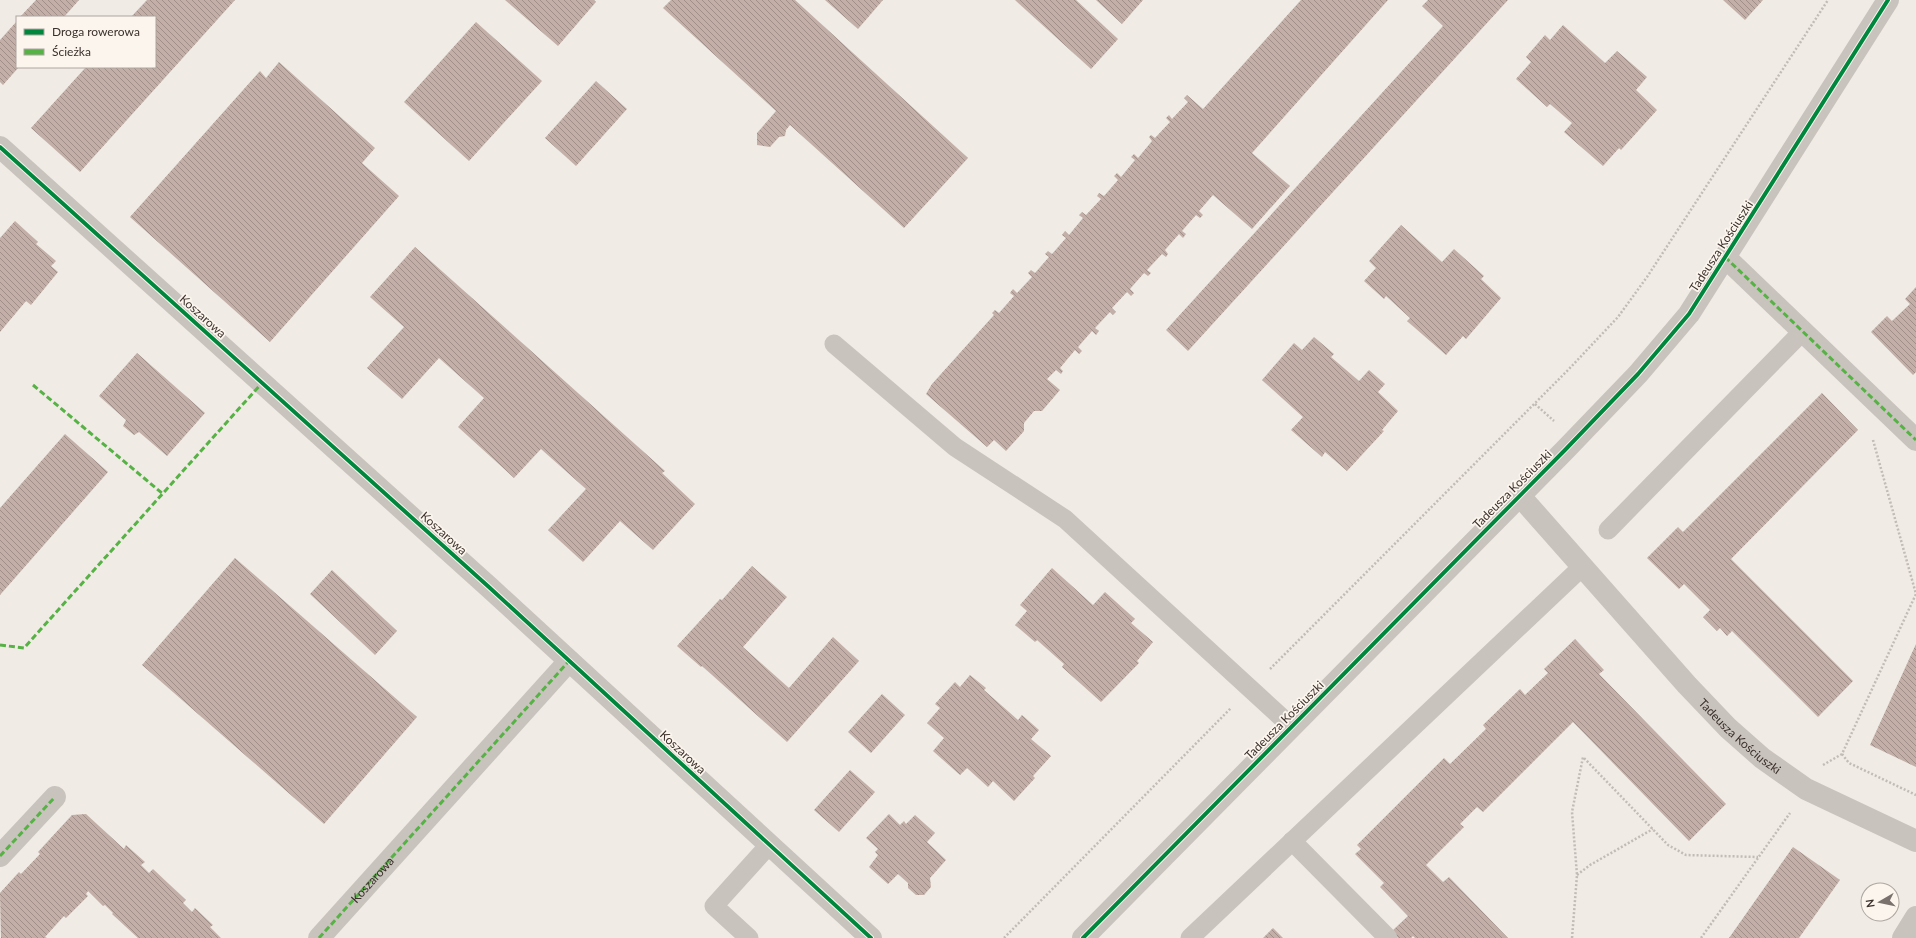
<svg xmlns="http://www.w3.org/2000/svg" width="1916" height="938" viewBox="0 0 1916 938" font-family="Lato,sans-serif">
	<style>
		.building { fill: url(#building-back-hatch) }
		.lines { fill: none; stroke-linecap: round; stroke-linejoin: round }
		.path { stroke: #c2bbb6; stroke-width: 2.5; stroke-dasharray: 2 2; stroke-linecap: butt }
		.service { stroke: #c9c3be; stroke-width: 19 }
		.minor { stroke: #c9c3be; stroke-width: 22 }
		.tertiary { stroke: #c9c3be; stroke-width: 22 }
		.quiet { stroke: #57b246; stroke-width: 3; stroke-dasharray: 6 3; stroke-linecap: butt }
		.cycleway-casing { stroke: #fbf5ee; stroke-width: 6 }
		.cycleway { stroke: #00873e; stroke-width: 4 }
		.labels { text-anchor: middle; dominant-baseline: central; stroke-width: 3.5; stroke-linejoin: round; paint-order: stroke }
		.street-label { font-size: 12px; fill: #3b302b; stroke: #fbf5ee }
	</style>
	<defs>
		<pattern id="building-back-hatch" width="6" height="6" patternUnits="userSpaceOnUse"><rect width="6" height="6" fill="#c3afa7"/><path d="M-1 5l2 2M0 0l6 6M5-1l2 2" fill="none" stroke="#a08f88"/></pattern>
	</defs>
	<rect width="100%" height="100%" fill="#f0ebe5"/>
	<g class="building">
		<polygon points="36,0 79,0 64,17 20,17"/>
		<polygon points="147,0 235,0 80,172 31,128 86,67 155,67 155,17 131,17"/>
		<polygon points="505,0 594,0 596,2 558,46"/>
		<polygon points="671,0 795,0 968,158 904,228 790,125 786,130 785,136 779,137 770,147 757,145 757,133 776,111 663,8"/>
		<polygon points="825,0 883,0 858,29"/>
		<polygon points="1015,0 1076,0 1118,39 1091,69"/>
		<polygon points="1096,0 1143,0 1122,24"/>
		<polygon points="1301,0 1388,0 1252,153 1290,186 1252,229 1213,195 1199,211 1203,215 1200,218 1196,215 1182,231 1186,234 1183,238 1179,234 1165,250 1168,254 1166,257 1162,254 1147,270 1151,273 1148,276 1144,273 1130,289 1134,293 1131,296 1127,292 1112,308 1116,312 1113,315 1110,312 1095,328 1099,331 1096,335 1092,331 1078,347 1082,351 1079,354 1075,350 1060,368 1063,371 1061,374 1056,370 1047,379 1060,390 1042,411 1034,411 1024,423 1024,431 1006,451 994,440 987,447 926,394 932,384 994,315 992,313 995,310 999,313 1014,296 1010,293 1013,289 1017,293 1032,277 1028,273 1031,270 1035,273 1049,257 1045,254 1048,251 1052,254 1066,238 1062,235 1065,231 1069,235 1083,218 1079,215 1082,212 1086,215 1101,199 1097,196 1099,193 1104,196 1118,180 1114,176 1117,173 1121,177 1135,160 1131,157 1134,154 1138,158 1152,141 1149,137 1151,135 1155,138 1170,122 1166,118 1169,115 1172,119 1188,102 1184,98 1187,95 1203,109"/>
		<polygon points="1428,0 1508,0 1188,351 1166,330 1443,26 1422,6"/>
		<polygon points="1723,0 1763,0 1745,20"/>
		<polygon points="17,21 17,67 19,67 3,85 0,82 0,40"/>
		<polygon points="476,22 542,81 469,161 404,102"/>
		<polygon points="1563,25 1605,63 1617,51 1647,77 1636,90 1657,110 1621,150 1619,148 1603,166 1564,132 1572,123 1550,104 1547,107 1516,79 1531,62 1526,57 1545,35 1550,40"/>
		<polygon points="279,62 375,148 362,163 399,196 270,342 130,217 260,71 266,78"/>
		<polygon points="596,81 627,109 576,166 545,138"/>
		<polygon points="15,221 38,242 36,244 56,261 51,266 58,272 31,305 26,301 0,332 0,238"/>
		<polygon points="1401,225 1442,262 1454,249 1484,276 1481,279 1501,298 1466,339 1463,336 1446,355 1407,321 1410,318 1386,296 1384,299 1364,281 1376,268 1369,261"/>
		<polygon points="415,247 665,471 662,473 695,504 653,550 620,521 583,562 548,530 586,489 541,449 514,478 458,427 484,398 439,358 402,399 367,368 404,327 370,297"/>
		<polygon points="1916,287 1916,372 1913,375 1871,332 1887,316 1892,321 1910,304 1905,299"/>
		<polygon points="1314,337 1334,354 1331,357 1359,381 1369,370 1385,384 1378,392 1398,411 1382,430 1384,431 1347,471 1325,452 1322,457 1291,430 1303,417 1262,380 1294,343 1302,350"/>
		<polygon points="137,353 205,413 167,456 139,432 134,435 123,426 126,420 99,396"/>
		<polygon points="1822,393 1858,430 1731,559 1853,681 1818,717 1732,631 1727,636 1720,628 1717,631 1703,617 1710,610 1684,584 1679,589 1647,558 1678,527 1683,532"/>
		<polygon points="65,434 108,472 0,595 0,508"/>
		<polygon points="235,558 417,717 324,824 142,665"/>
		<polygon points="752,566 787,597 743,647 789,688 833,637 859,661 787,742 702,666 701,667 677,646 720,599 722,600"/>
		<polygon points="1052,568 1093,605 1105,592 1135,619 1131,623 1153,642 1137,661 1139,663 1101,702 1062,667 1064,664 1037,640 1035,642 1015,625 1027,611 1020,605"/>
		<polygon points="332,570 397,631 375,655 310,594"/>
		<polygon points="1575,639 1604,670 1599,674 1726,804 1689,841 1573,722 1483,812 1477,807 1460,824 1464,827 1426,865 1443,882 1449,877 1508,938 1415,938 1413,936 1411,938 1398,938 1392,931 1408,916 1380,887 1384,883 1355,854 1361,849 1357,845 1444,758 1450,764 1486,729 1483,725 1520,689 1525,695 1548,673 1544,669"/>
		<polygon points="1916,644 1916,767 1870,745"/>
		<polygon points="970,675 986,688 984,690 1018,720 1022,715 1039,730 1031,739 1051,756 1033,776 1035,778 1014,801 993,781 988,787 967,768 960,775 933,751 944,738 927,723 940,708 935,704 955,682 960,687"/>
		<polygon points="882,694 905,715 871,753 848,732"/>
		<polygon points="850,770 875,792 839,832 814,810"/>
		<polygon points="86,814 124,849 126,845 145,862 141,865 149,873 153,869 186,900 183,903 192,912 195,908 213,925 210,927 221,938 138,938 112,914 113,913 105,905 103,906 88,891 86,894 88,896 66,918 64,916 45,937 47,938 1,938 0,893 19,872 21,874 40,854 38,852 72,815"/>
		<polygon points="889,814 900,825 904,821 906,824 915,815 935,833 927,842 946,860 930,878 931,887 924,895 916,895 908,888 908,883 898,874 888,884 869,867 878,855 875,852 878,849 866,838"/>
		<polygon points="1793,847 1840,880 1799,938 1729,938"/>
		<polygon points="1273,928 1283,938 1263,938"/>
	</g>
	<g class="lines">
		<g class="path">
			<polyline points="1535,404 1554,421"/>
			<polyline points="1873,440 1916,594"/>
			<polyline points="1270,669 1569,369 1618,317 1647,277 1828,0"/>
			<polyline points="1842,754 1849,763 1916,795"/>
			<polyline points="1823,765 1842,754 1916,594"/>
			<polyline points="1577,875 1590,865 1653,829"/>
			<polyline points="1004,938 1231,708"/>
			<polyline points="1572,938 1577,875 1572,812 1583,757 1668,845 1686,855 1758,857"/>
			<polyline points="1701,938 1790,813"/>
		</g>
		<g class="service">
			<polyline points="834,344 955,447 1065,519 1292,727"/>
			<polyline points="1608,530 1803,331"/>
			<polyline points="1292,841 1388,938"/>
			<polyline points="749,938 714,906 769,845"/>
			<polyline points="1190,938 1583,566"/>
		</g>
		<g class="minor">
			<polyline points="0,147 490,588 871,938"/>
			<polyline points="1725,257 1916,440"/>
			<path id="s1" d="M1520 496 1687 685 1728 728 1762 758 1806 789 1916 841"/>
			<polyline points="0,856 55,797"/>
			<polyline points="319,938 569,661"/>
			<polyline points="1903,938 1916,917"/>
		</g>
		<polyline class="tertiary" points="1083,938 1565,450 1638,374 1689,314 1888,0"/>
		<g class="quiet">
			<polyline points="1725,257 1916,440"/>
			<polyline points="33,385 163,494"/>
			<polyline points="0,645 24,648 262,383"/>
			<polyline points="0,856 55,797"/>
			<path id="s2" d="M319 938 569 661"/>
		</g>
		<defs>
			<g id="cycleway">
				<polyline points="0,147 490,588 871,938"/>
				<polyline points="1083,938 1565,450 1638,374 1689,314 1888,0"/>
			</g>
		</defs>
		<use href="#cycleway" class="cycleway-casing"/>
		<use href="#cycleway" class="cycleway"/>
	</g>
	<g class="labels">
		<g class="street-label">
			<text transform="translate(1721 246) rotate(-57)">Tadeusza Kościuszki</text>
			<text transform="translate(203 316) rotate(42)">Koszarowa</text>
			<text transform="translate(1512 489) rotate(-45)">Tadeusza Kościuszki</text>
			<text transform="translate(444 533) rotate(42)">Koszarowa</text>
			<text transform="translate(1284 720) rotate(-45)">Tadeusza Kościuszki</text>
			<text stroke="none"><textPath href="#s1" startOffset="326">Tadeusza Kościuszki</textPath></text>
			<text transform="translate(683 752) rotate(43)">Koszarowa</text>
			<text stroke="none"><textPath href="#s2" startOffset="79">Koszarowa</textPath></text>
		</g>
	</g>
	<rect x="16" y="16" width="140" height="52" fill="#fbf5ee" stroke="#aea6a0"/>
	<rect x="24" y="29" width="20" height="6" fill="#00873e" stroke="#aea6a0"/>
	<text x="52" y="36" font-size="12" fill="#3b302b">Droga rowerowa</text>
	<rect x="24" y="49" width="20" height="6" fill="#57b246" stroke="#aea6a0"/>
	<text x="52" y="56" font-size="12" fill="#3b302b">Ścieżka</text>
	<g transform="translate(1880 902) rotate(261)"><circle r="19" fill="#fbf5ee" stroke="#aea6a0"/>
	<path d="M0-3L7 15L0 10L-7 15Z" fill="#7a716c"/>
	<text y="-6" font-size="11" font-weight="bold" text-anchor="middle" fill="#3b302b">N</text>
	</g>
</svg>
